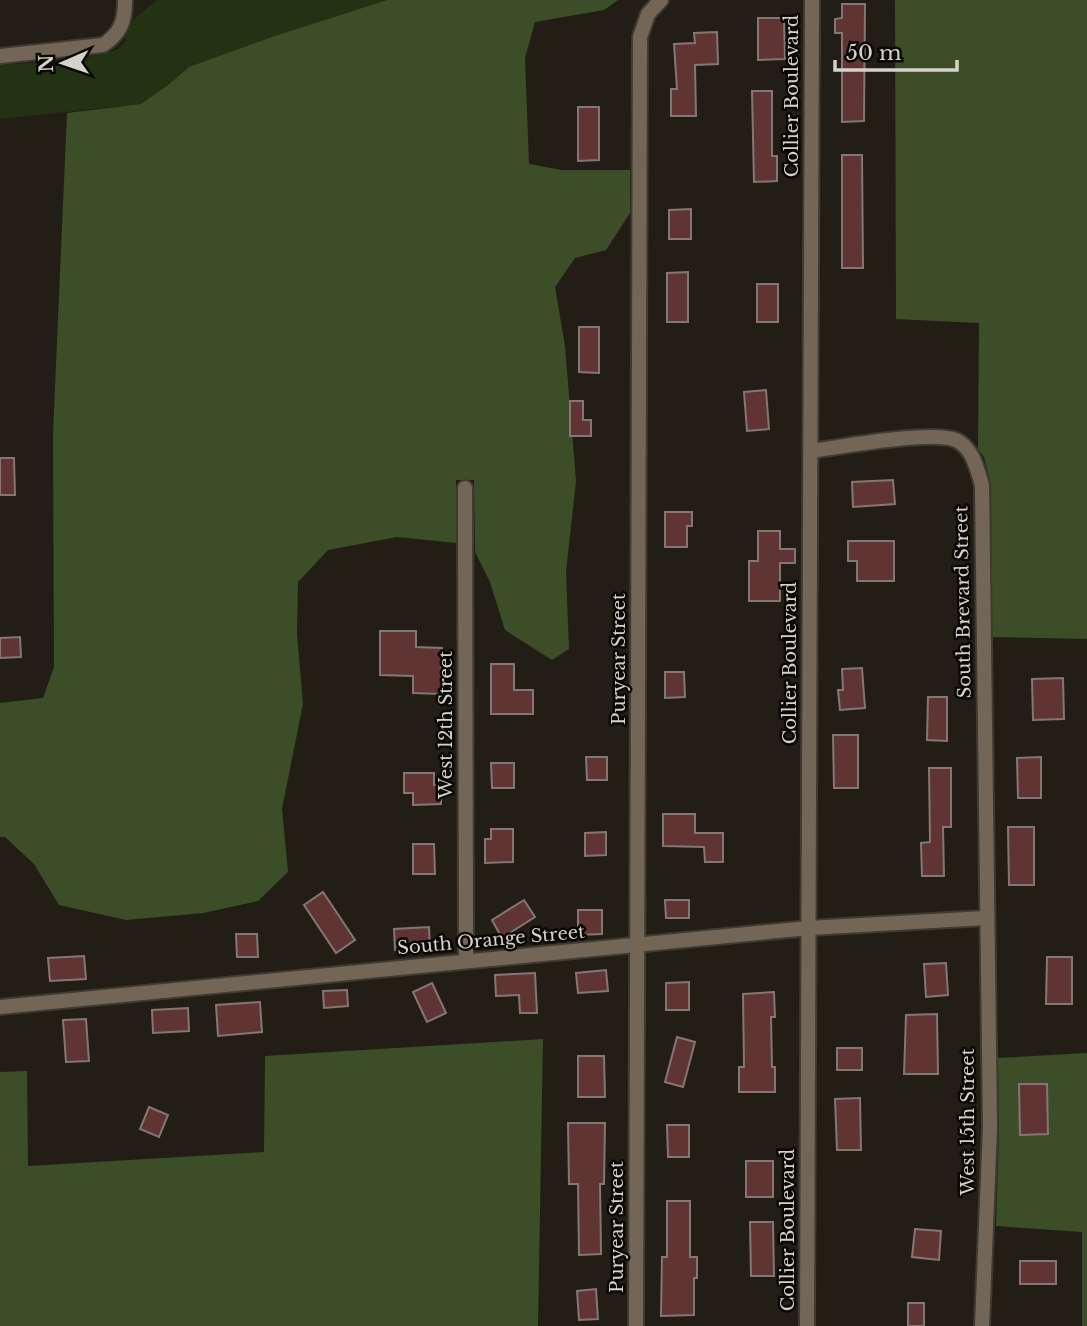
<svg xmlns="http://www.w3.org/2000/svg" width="1087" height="1326" viewBox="0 0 1087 1326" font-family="'Libre Baskerville',serif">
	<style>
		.green { fill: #233213 }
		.forest { fill: #3b4e28 }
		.building { fill: #603432; stroke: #847675; stroke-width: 2 }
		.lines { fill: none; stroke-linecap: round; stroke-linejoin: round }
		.minor-casing { stroke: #3f3b32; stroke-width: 18 }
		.minor { stroke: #736657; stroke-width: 14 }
		.labels { text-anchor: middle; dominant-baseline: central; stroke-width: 5; stroke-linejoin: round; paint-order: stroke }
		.street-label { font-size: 18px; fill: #d5d2cc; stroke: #0a0805 }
	</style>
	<rect width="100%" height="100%" fill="#221e15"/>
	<polygon class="green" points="157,0 387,0 189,67 168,85 141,104 0,119 0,65 63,61 88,57 117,50 127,40 125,38 134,19"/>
	<g class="forest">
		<polygon points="387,0 618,0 604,10 535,22 525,58 529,164 562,170 630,170 630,213 606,250 575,258 555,287 565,346 576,481 566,572 569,649 552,660 505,630 490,582 475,552 474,480 456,480 456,543 397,537 328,550 298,582 297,634 303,704 282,809 288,872 258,901 203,913 126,920 59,905 34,864 5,837 0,837 0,703 43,698 54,667 53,434 67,113 141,104 168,85 189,67 275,36"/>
		<polygon points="895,0 1087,0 1087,639 992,637 991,485 984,457 978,449 979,323 896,319"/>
		<polygon points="543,1039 538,1326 0,1326 0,1072 27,1071 28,1166 264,1152 265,1056"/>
		<polygon points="1087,1053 1087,1326 1082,1326 1082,1232 996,1226 999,1127 998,1058"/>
	</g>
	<g class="building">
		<polygon points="842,4 865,4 864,121 842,122 842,33 835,33 835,19 842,18"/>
		<polygon points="758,18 784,18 785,59 758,60"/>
		<polygon points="717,32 718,64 695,65 696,116 671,116 671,89 677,89 674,44 695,43 694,33"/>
		<polygon points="752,91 772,91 772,156 777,156 777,181 754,182"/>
		<polygon points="578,107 599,107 599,160 578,161"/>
		<polygon points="842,155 862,155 863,268 842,268"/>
		<polygon points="691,209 691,239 669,239 669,210"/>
		<polygon points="688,272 688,322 667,322 667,273"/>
		<rect x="757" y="284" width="21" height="38"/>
		<polygon points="579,327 599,327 599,373 579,372"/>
		<polygon points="766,390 769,429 747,431 744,392"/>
		<polygon points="570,401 583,401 583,420 591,420 591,436 570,436"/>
		<polygon points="0,458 14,458 15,495 0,495"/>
		<polygon points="893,480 895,504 853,507 852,482"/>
		<polygon points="665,512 692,512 692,526 687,526 687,547 665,547"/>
		<polygon points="758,531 780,531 780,549 795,549 795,563 780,563 780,601 749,601 749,561 758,561"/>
		<polygon points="848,541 894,541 894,581 857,581 857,561 848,561"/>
		<polygon points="380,631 416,631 416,647 442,648 441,694 413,693 413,676 380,675"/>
		<polygon points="20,637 21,657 0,658 0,638"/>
		<polygon points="491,664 514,664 514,690 533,690 533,714 491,714"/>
		<polygon points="862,668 865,708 840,710 838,690 843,690 842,669"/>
		<polygon points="665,672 684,672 685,697 665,698"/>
		<polygon points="1063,678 1064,719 1033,720 1032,679"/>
		<polygon points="928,697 947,697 947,741 927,740"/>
		<polygon points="833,735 858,735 858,788 834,788"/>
		<polygon points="586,757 607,757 607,780 587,780"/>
		<polygon points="1041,757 1041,798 1018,798 1017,758"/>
		<polygon points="491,763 514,763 514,788 492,788"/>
		<polygon points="929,768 951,768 951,827 943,827 944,876 922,876 921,843 930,842"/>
		<polygon points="404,773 434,773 434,785 441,785 441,804 413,805 413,793 404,793"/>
		<polygon points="663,814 695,814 695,833 723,833 723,862 705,862 704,847 663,846"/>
		<polygon points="1008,827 1034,827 1034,885 1009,885"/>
		<polygon points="491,829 513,829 513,862 485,863 485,839 491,839"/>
		<polygon points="606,832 606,855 585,856 585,833"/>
		<polygon points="413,844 434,844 435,874 413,874"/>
		<polygon points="323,892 355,940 336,953 304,905"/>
		<polygon points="524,900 535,917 502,938 492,920"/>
		<polygon points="665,900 689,900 689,918 666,918"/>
		<polygon points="578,910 602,910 602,934 578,935"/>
		<polygon points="429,927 430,948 395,950 394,929"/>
		<polygon points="236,934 257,934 258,957 237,957"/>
		<polygon points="84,956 86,979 50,981 48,958"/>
		<polygon points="1047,957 1072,957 1072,1004 1046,1004"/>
		<polygon points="946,963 948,995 926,997 924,964"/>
		<polygon points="606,970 608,991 578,993 576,973"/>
		<polygon points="535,973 537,1013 520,1013 519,995 496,996 495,975"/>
		<polygon points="689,982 689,1010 666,1010 666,983"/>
		<polygon points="432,983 446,1013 427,1022 413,992"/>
		<polygon points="347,990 348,1006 324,1008 323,991"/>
		<polygon points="774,992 775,1017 771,1017 772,1067 775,1067 775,1092 739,1092 739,1067 744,1067 743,994"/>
		<polygon points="260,1002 262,1032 218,1036 216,1005"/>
		<polygon points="188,1008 189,1031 153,1033 152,1010"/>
		<polygon points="937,1014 938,1074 904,1074 906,1015"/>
		<polygon points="86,1019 89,1061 66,1062 63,1020"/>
		<polygon points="677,1037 695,1042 683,1087 665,1082"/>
		<rect x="837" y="1048" width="25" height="22"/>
		<polygon points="578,1056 604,1056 605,1097 578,1097"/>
		<polygon points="1019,1084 1047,1084 1048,1134 1020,1135"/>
		<polygon points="860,1098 861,1150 837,1150 835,1099"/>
		<polygon points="149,1107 168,1115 159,1137 140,1129"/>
		<polygon points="568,1123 605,1123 604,1184 600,1184 601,1254 579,1255 578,1184 569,1184"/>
		<polygon points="667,1125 689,1125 689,1157 668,1157"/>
		<rect x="746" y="1161" width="27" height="36"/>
		<polygon points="667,1201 690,1201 690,1257 697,1257 697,1278 694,1278 694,1315 661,1316 662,1257 667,1257"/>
		<polygon points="750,1222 773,1222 774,1276 751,1276"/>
		<polygon points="915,1229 941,1231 939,1260 912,1257"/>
		<rect x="1020" y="1261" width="36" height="23"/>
		<polygon points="596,1289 598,1319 579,1320 577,1291"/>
		<rect x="908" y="1303" width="16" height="23"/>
	</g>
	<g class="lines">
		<defs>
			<g id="minor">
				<path d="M0 56 103 45C121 33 125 21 125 0"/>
				<path d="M811 451C841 447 931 430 956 440 973 448 977 469 982 485L990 1127 982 1326"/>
				<polyline points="465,488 466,961"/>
				<polyline points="0,1007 809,928 985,918"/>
				<polyline points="636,1326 640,37 648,14 661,0"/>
				<polyline points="807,1326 812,0"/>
			</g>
		</defs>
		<use href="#minor" class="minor-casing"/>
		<use href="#minor" class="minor"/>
	</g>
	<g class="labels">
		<g class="street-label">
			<text transform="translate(792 96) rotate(-90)">Collier Boulevard</text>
			<text transform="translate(963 602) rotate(-91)">South Brevard Street</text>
			<text transform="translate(619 659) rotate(-90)">Puryear Street</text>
			<text transform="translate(790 663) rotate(-90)">Collier Boulevard</text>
			<text transform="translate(446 725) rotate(-90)">West 12th Street</text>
			<text transform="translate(491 940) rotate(-5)">South Orange Street</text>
			<text transform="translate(968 1122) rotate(-90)">West 15th Street</text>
			<text transform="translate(617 1227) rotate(-90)">Puryear Street</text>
			<text transform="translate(788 1230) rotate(-90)">Collier Boulevard</text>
		</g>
	</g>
	<g transform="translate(63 63) rotate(268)" stroke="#0a0805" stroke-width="5" paint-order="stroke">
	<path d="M0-5L12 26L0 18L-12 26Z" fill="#d5d2cc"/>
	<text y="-10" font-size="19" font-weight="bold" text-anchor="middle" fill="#d5d2cc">N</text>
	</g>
	<path d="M835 60v10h122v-10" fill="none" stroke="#d5d2cc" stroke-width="3.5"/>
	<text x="846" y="60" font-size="21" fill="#d5d2cc" stroke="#0a0805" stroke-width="5" paint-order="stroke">50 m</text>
</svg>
